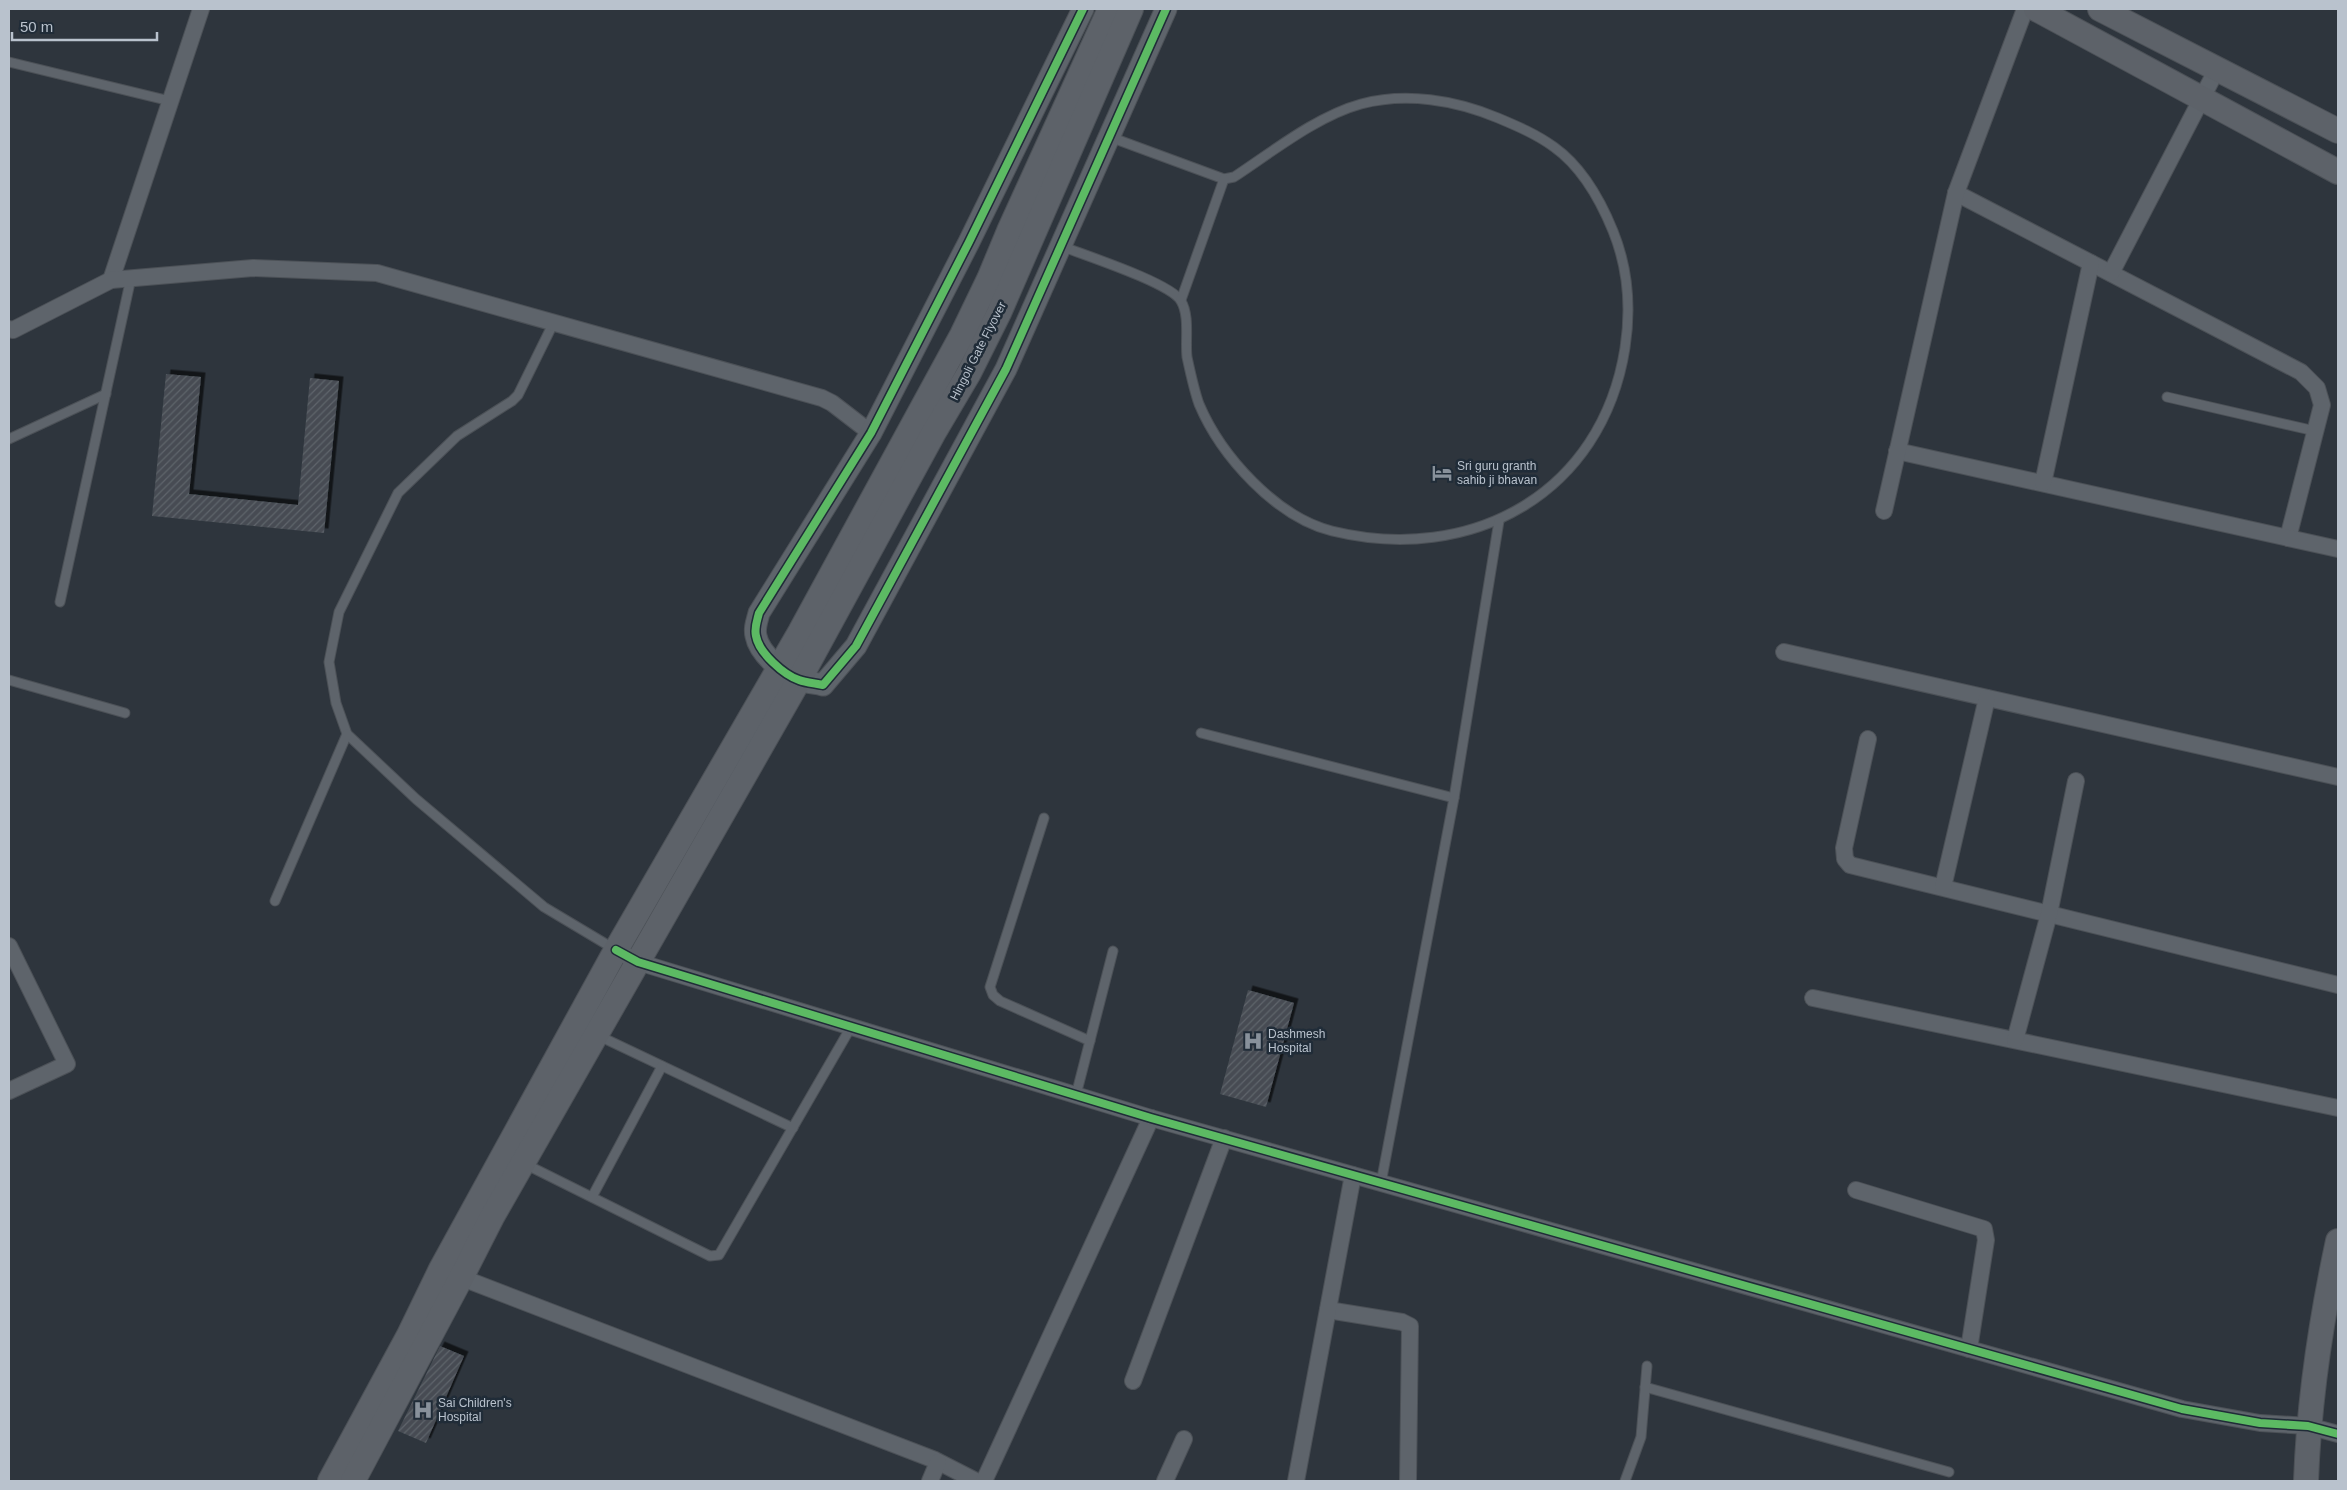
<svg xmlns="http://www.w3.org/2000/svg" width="2347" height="1490" viewBox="0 0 2347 1490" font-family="Helvetica,sans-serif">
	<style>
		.building { fill: url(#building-hatch); filter: url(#shadow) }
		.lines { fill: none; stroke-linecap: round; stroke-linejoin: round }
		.service-casing { stroke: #4c5157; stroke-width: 11 }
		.minor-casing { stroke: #4c5157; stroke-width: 18 }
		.tertiary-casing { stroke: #4c5157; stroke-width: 23 }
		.secondary-casing { stroke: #4c5157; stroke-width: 26 }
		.service { stroke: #5e646b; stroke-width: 9 }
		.minor { stroke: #5e646b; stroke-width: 16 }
		.tertiary { stroke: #5e646b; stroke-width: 21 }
		.secondary { stroke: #5d6269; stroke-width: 24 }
		.cycleway-casing { stroke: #202c38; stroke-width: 11 }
		.cycleway { stroke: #5cba63; stroke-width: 8 }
		.labels { text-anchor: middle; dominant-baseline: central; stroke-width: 5; stroke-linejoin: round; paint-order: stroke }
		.street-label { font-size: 12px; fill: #b9c2cd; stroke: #202c38 }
		.poi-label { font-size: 12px; fill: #b9c2cd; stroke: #202c38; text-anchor: start }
	</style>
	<defs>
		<pattern id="building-hatch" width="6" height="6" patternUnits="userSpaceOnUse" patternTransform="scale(1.25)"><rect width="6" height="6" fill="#464c53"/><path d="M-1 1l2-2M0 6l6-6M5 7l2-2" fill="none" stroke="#5f646b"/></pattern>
		<filter id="shadow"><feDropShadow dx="4.5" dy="-4.5" stdDeviation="0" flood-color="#0009"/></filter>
	</defs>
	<rect width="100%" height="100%" fill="#2e353d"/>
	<g class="building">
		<polygon points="166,374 201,377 189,494 298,505 310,378 339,381 324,533 152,516"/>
		<polygon points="1248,990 1294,1003 1266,1107 1220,1094"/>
		<polygon points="440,1346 464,1356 426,1443 398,1431"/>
	</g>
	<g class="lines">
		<defs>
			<g id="service">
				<polyline points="9,62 170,101"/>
				<path d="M1061 246C1084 255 1171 283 1181 301 1190 316 1185 340 1187 357 1190 371 1194 390 1199 404 1221 456 1276 517 1332 531 1471 565 1602 494 1625 348 1631 309 1628 268 1613 231 1600 199 1582 167 1554 147 1536 134 1517 126 1498 118 1455 100 1406 92 1361 104 1317 116 1272 152 1234 177L1224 179 1110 137"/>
				<polyline points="1181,300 1224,179"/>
				<polyline points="553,324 518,395 512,401 457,436 398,493 339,612 329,662 336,703 347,734 416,799 544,907 616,950"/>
				<polyline points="2167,397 2315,431"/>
				<polyline points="9,439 106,394"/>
				<polyline points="60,602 131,278"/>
				<polyline points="9,680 125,713"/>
				<polyline points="1201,733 1454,798"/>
				<polyline points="1044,818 990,987 993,995 1000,1001 1090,1041"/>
				<polyline points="275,901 347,734"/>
				<polyline points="597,1035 793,1128"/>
				<polyline points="1076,1095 1113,951"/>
				<polyline points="523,1163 710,1256 719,1255 851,1027"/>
				<polyline points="1381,1183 1454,798 1499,521"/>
				<polyline points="592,1197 662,1066"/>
				<polyline points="1645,1387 1949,1472"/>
				<polyline points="1625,1481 1641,1437 1647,1366"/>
			</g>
			<g id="minor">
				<polyline points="1956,193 2301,372 2317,388 2322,405 2288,538"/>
				<polyline points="2111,273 2217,69"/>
				<polyline points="111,280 201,9"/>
				<polyline points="9,329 13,330 111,280 253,268 377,273 822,398 832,403 871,433"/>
				<polyline points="1897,451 2338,549"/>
				<polyline points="2043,483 2091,263"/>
				<polyline points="1884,511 1956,193 2025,9"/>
				<polyline points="1784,652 2338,777"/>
				<polyline points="1868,739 1844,848 1845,859 1850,865 2338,985"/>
				<polyline points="1943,887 1987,698"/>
				<polyline points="9,946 67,1064 9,1091"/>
				<polyline points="616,950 638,962 1151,1118 2182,1409 2260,1423 2308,1426 2338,1434"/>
				<polyline points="1813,998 2338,1108"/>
				<polyline points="2015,1040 2049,914 2076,781"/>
				<polyline points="1856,1190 1984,1229 1986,1240 1969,1349"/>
				<polyline points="452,1274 935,1460 976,1481"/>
				<polyline points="1328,1310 1402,1322 1410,1326 1408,1481"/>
				<polyline points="1133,1381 1224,1138"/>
				<polyline points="930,1481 938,1462"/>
				<polyline points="984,1481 1151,1118"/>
				<polyline points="1165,1481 1184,1439"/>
				<polyline points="1296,1481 1353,1175"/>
			</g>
			<path id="tertiary" d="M1083 9 969 242 871 433 759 613C757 621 754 628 756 636 759 653 784 675 799 680 807 683 815 683 823 685L856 646 1006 369 1166 9"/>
			<g id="secondary">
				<polyline points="2036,9 2338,172"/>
				<polyline points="2100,9 2338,131"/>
				<polyline points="330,1481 409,1335 441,1269 616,950 800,632 962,335 989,279 1009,231 1110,9"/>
				<polyline points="353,1481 461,1278 492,1217 799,680 933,434 969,373 999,313 1131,9"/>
				<path d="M2306 1481C2309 1400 2321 1320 2338 1241"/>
			</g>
		</defs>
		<use href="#service" class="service-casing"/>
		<use href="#minor" class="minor-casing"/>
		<use href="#tertiary" class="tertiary-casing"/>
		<use href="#secondary" class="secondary-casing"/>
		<use href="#service" class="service"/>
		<use href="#minor" class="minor"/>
		<use href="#tertiary" class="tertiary"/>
		<use href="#secondary" class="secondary"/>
		<defs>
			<g id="cycleway">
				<path d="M1083 9 969 242 871 433 759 613C757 621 754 628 756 636 759 653 784 675 799 680 807 683 815 683 823 685L856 646 1006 369 1166 9"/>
				<polyline points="616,950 638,962 1151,1118 2182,1409 2260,1423 2308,1426 2338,1434"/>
			</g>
		</defs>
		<use href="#cycleway" class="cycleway-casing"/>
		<use href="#cycleway" class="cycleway"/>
	</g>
	<defs>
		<symbol id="hotel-bare" viewBox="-9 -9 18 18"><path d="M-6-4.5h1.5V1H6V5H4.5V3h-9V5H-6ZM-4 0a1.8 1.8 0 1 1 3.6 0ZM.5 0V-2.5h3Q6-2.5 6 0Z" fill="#88919b" stroke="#202c38" stroke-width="2.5" paint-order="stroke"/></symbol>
		<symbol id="hospital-bare" viewBox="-9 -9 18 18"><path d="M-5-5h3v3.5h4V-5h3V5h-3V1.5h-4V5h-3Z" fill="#88919b" stroke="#202c38" stroke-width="2.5" paint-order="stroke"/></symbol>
	</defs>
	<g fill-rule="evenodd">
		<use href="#hotel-bare" x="1428" y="459" width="28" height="28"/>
		<use href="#hospital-bare" x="1239" y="1027" width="28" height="28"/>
		<use href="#hospital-bare" x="409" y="1396" width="28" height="28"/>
	</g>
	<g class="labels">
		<g class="street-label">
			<text transform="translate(978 351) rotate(-63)">Hingoli Gate Flyover</text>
		</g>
		<g class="poi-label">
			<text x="1457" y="466">Sri guru granth<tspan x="1457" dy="14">sahib ji bhavan</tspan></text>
			<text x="1268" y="1034">Dashmesh<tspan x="1268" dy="14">Hospital</tspan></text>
			<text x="438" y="1403">Sai Children's<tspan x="438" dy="14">Hospital</tspan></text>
		</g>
	</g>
	<rect width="2347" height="1490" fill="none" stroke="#b9c2cd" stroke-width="20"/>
	<path d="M12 32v8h145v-8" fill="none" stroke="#b9c2cd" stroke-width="2.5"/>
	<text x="20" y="32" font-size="15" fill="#b9c2cd" stroke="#202c38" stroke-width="4" paint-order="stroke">50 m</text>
</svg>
